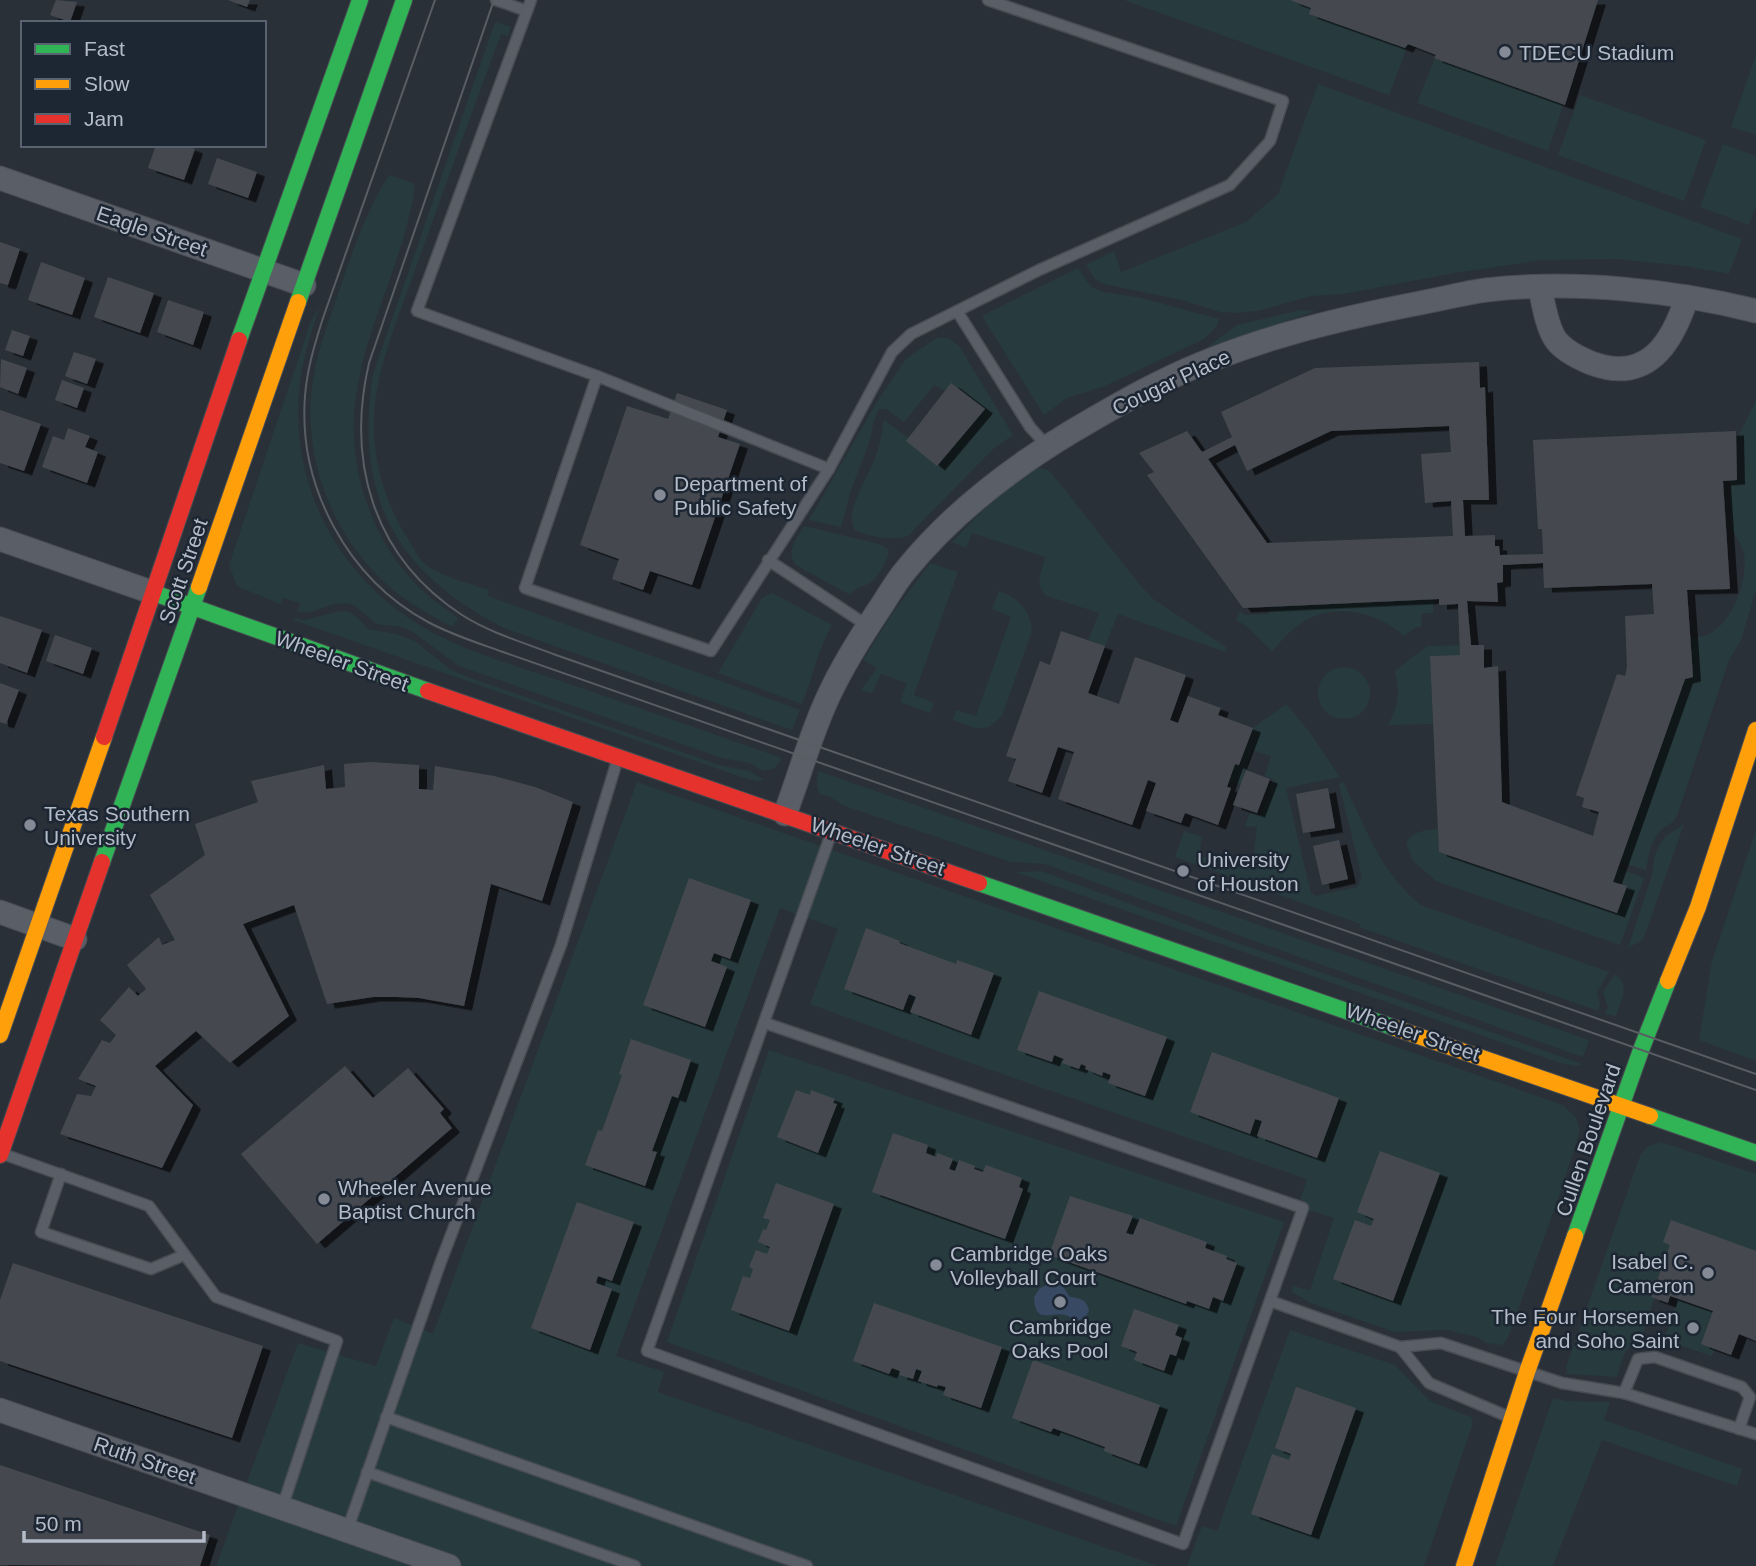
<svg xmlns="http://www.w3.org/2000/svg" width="1756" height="1566" viewBox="0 0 1756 1566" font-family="Helvetica,sans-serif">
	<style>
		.green { fill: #273a3e }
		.water { fill: #384963 }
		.building { fill: #444950; fill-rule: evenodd; filter: url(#shadow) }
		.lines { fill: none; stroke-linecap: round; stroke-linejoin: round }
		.lane-casing { stroke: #484c53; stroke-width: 13 }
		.street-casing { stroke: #484c53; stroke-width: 25 }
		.fast-casing { stroke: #484c53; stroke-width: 18 }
		.slow-casing { stroke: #484c53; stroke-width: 18 }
		.jam-casing { stroke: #484c53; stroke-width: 18 }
		.lane { stroke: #5a5e66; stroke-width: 10 }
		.street { stroke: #5a5e66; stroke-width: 23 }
		.fast { stroke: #30b455; stroke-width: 16 }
		.slow { stroke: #ff9f0a; stroke-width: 16 }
		.jam { stroke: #e5322d; stroke-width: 16 }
		.tram { stroke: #595d64; stroke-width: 2 }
		.poi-dot { fill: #848b96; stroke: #1d2633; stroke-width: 2.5 }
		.labels { text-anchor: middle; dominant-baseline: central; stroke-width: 5; stroke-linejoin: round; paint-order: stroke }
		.poi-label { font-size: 21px; fill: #b4bcc9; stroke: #1d2633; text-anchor: start }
		.street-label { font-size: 21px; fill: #b4bcc9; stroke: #1d2633 }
	</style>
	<defs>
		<filter id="shadow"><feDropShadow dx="8" dy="4.5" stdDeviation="0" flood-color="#0009"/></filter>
	</defs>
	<rect width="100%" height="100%" fill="#2a3038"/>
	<g class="green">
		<polygon points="1124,0 1598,0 1548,151 1417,103 1436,55 1408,45 1389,95"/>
		<path d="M495 22 511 27 508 36 501 34C473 109 446 184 419 259 404 302 385 346 377 390 367 442 381 499 410 542 414 549 419 559 425 564 439 576 471 584 489 590L488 596 800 710 792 730 504 628C395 572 354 496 373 374Z"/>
		<polygon points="1756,55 1756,135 1731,127"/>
		<polygon points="1318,84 1742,239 1729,274 1685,266 1617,259 1542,260 1455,273 1343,294 1312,296 1257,311 1237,313 1220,312 1182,300 1104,284 1095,279 1086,265 1114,251 1121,272 1246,222 1278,194"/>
		<polygon points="1580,95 1706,140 1684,201 1558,155"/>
		<polygon points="1723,144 1756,156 1756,207 1749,225 1700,207"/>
		<path d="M389 175 415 184C406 256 369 318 357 388 345 455 366 531 413 581 426 595 442 607 458 618L452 627C427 613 401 599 381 579 326 525 299 445 315 369 320 344 329 321 337 297 352 253 364 215 389 175Z"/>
		<polygon points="1078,268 1091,287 1104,292 1141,298 1219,319 1216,327 1204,339 1105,386 1067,398 1044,415 982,316"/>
		<path d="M320 305C311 334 301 362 299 393 291 491 342 582 428 630 471 654 521 667 567 683 639 708 710 733 782 758L775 768 763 771 750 763 722 758 459 666 413 632 401 627 376 624 356 606 348 603 334 604 311 612H297L300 603 283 598 280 604 237 586 229 565 311 321Z"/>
		<polygon points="1300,310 1316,311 1205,349 1237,325"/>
		<path d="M937 338H948L959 346 1013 435 993 449 908 536C892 541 870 537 855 530 843 511 869 477 875 458 880 446 882 433 884 420L941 462 980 409 934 385 904 422 886 409H879L874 421 869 443 851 490 841 527 809 520 878 400 906 359Z"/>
		<path d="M1756 401V590L1741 640 1729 660 1677 816C1673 824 1666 825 1660 831 1651 841 1648 857 1646 870L1620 862 1685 679 1690 639C1697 637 1706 636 1711 633 1734 619 1748 580 1744 554 1742 543 1733 534 1731 524 1729 510 1731 495 1730 480H1737V439Z"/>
		<path d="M1041 468 1048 470 1054 476 1140 585 1153 599 1226 647 1225 652 1118 614 1105 646 1088 640 1099 613 1047 596C1033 584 1042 572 1045 557L972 533 966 548 952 542C972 522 1015 474 1041 468Z"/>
		<path d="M804 526 879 544 889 550C888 561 879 575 871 582 863 588 856 586 850 595L796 565C785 551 797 539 804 526Z"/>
		<polygon points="930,563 958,572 914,695 934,703 930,713 900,702 907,683 881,674 872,693 861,690 877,668 863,660 892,614"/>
		<path d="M999 591C1019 598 1030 610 1032 631L1002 716 989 727 982 728H974L953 720 956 710 976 716 1011 617 992 609Z"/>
		<path d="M772 593 832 625C817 651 813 677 802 704L718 673 762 598Z"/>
		<path d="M1433 599V613L1422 614 1421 627H1416L1404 636C1375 611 1334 601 1300 624 1289 631 1281 642 1272 651L1246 626 1236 620 1240 611 1244 615 1269 614 1268 607Z"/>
		<polygon points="340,611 349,612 357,617 368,629 396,634 415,641 451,670 468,677 719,765 749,771 765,780 756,781 741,777 293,620 294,618 305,620"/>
		<path d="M1460 645V655L1430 656 1433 724 1388 725C1399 704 1400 694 1395 671L1427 646Z"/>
		<circle cx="1344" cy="693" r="26"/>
		<path d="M1286 704 1308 730 1340 777 1286 788 1311 893 1316 896 1357 887 1362 878 1339 784 1343 782C1366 827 1380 873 1421 905L1609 972 1597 992 1600 1004 1598 1011 1359 927 1360 924 1175 857 1184 831 1202 837 1199 856 1252 866 1257 827 1245 826 1250 813 1261 816 1273 779 1265 776 1271 756 1252 750 1241 785 1229 781 1235 764 1240 765 1253 728Z"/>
		<polygon points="818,771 1589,1040 1583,1057 1257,942 1059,869 1045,864 1011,862 845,806 830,797 819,794 817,785"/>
		<polygon points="637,782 1563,1105 1576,1118 1580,1130 1562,1188 1509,1335 1503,1345 1487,1343 1477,1337 1447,1330 1395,1332 1311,1303 1292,1292 1293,1286 1310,1290 1334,1218 1298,1207 1307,1179 962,1060 810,1004 838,929 780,908 616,1356 664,1372 658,1392 1158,1566 216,1566 298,1343 376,1366 394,1318 433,1334"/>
		<polygon points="1684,824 1643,940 1628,948 1652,875 1654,858 1659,846 1665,837"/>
		<path d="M1438 829 1439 852 1616 913 1626 886 1613 882 1618 868 1644 878 1620 945 1436 881 1413 861 1406 843C1413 831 1425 830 1438 829Z"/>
		<polygon points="1756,830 1756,1061 1699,1040 1712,961"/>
		<polygon points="1041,871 1215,935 1582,1064 1575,1066 1560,1063 1015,872"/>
		<path d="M1615 974C1631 984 1621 1002 1616 1016L1605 1014 1608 1007 1603 992Z"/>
		<polygon points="769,1050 1284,1222 1176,1526 667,1342"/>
		<path d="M1661 1142 1756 1174V1253L1672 1244 1641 1340C1624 1345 1622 1361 1617 1377L1567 1374 1566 1367 1640 1156 1648 1146Z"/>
		<polygon points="1677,1300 1713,1312 1725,1321 1712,1356 1664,1340"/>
		<polygon points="1290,1330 1395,1365 1430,1401 1471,1417 1473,1423 1424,1566 1187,1566 1202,1526 1217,1531"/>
		<polygon points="1553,1398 1565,1401 1610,1402 1604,1420 1742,1469 1737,1486 1602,1440 1553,1566 1495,1566"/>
	</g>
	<path class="water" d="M1052 1283 1062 1285 1070 1297C1081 1298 1087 1300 1089 1311L1085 1318 1076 1321C1072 1319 1069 1316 1065 1315 1052 1311 1035 1326 1034 1297L1040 1288Z"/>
	<g class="building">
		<polygon points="56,0 77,2 70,22 50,15"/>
		<polygon points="228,0 250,0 247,7"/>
		<polygon points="1290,0 1598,0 1565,105 1434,58 1436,55 1408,44 1405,48 1309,14 1311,8"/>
		<polygon points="156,145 184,145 195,149 184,180 148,168"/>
		<polygon points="217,158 257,172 248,198 208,184"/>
		<polygon points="0,242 20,249 8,285 0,283"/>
		<polygon points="41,262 85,278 72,315 28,300"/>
		<polygon points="108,277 154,293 140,333 94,317"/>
		<polygon points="168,300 204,312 193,345 157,332"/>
		<polygon points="12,330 30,336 23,356 5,350"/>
		<polygon points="74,352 96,359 87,384 65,376"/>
		<polygon points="1,359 27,368 18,394 0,387"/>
		<path d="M1479 362 1480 388 1485 387 1489 500H1463L1465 536 1495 535V546H1499L1500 555 1543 554 1542 529H1538L1533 440 1736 431 1737 480 1723 481 1730 589 1687 590 1693 677 1685 679 1613 882 1627 886 1617 913 1439 852 1430 656 1460 655 1458 604 1439 605V599L1243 608 1147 475 1154 472 1139 453 1187 431 1202 452 1232 437 1221 412 1315 368ZM1449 426 1451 452 1421 454 1425 503 1451 501 1453 536 1267 543 1208 459 1235 445 1247 471 1331 431ZM1543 563 1544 588 1652 584 1654 614 1625 616 1627 667 1625 676 1617 674 1576 795 1584 798 1582 807 1599 812 1593 836 1502 802 1498 666 1484 668V645H1471L1467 601 1498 602 1497 583 1503 582V565Z"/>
		<polygon points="62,380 84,388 77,408 55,400"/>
		<polygon points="951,383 985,409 937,466 906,441"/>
		<polygon points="677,393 727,410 718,437 740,444 692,585 650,571 643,590 612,579 619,559 580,545 627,406 668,419"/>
		<polygon points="0,410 41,424 24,471 0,463"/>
		<polygon points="68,428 90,436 85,447 98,452 87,483 42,467 53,436 64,440"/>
		<polygon points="0,616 42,630 27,673 0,663"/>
		<polygon points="1061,631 1105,646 1088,693 1119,704 1135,657 1186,675 1170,720 1178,723 1188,696 1221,708 1218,715 1253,728 1239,765 1235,764 1229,781 1227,787 1231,788 1218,825 1185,813 1181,823 1146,811 1156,783 1148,780 1132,825 1058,799 1074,752 1058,747 1042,793 1008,781 1016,759 1006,756 1040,661 1050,665"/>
		<polygon points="55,635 92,648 83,674 46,661"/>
		<polygon points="0,683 19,690 6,724 0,722"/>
		<polygon points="371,762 419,765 419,789 433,790 435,766 494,776 535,787 573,802 542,901 491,884 464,1006 419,998 397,997 373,997 327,1004 294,905 243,924 289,1016 230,1063 196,1031 155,1066 193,1105 162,1168 60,1134 77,1094 91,1096 96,1086 78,1079 102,1040 110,1043 116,1035 100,1020 129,987 138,996 146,989 127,965 159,937 162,945 175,940 150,895 205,855 195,824 258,802 251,781 324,765 326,789 345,787 344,764"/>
		<polygon points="1246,770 1270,779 1257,813 1233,805"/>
		<polygon points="1328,788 1335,828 1303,833 1296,794"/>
		<polygon points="1339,840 1348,879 1322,885 1313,846"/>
		<polygon points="689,878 751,900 730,959 714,953 711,961 727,967 705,1027 643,1005"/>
		<polygon points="866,928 900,941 899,943 956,964 957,960 994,973 971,1035 910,1012 916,997 909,994 903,1010 844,989"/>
		<polygon points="1039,991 1167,1037 1145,1096 1108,1083 1111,1075 1103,1072 1102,1076 1085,1069 1086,1066 1081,1064 1079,1069 1062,1063 1064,1059 1054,1055 1052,1062 1017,1050"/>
		<polygon points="631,1039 691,1060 678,1098 672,1096 652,1151 657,1152 645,1186 585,1165 598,1130 602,1131 622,1075 619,1074"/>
		<polygon points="1212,1052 1339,1098 1317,1158 1257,1136 1262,1121 1255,1119 1250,1134 1190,1112"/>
		<polygon points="345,1066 373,1098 408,1068 444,1109 440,1113 452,1128 317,1244 241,1154"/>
		<polygon points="796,1090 810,1095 811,1090 835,1099 833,1103 837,1104 818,1153 777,1137"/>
		<polygon points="893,1133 928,1145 926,1153 936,1157 937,1153 953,1159 949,1169 955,1171 959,1160 975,1166 974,1169 983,1172 986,1165 1022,1178 1019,1187 1023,1189 1005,1239 872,1192"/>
		<polygon points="1380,1151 1440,1173 1393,1301 1333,1279 1355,1220 1371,1226 1374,1219 1357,1212"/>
		<polygon points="776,1183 834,1204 789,1331 731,1310 743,1276 750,1278 753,1269 749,1267 756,1250 767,1254 770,1247 758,1242 763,1229 766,1230 770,1220 763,1218"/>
		<polygon points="1070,1196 1133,1216 1126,1233 1133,1235 1140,1218 1207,1242 1205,1248 1227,1256 1226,1259 1237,1263 1223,1301 1213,1297 1209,1309 1187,1301 1186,1304 1049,1255"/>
		<polygon points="577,1202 634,1222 612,1281 598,1276 596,1283 612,1289 590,1350 531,1328"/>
		<polygon points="1671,1220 1756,1251 1756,1341 1739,1334 1731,1355 1701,1344 1713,1311 1670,1296 1668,1303 1651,1297 1670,1245 1663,1242"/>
		<polygon points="13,1263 263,1346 232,1438 0,1361 0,1300"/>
		<polygon points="874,1303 1002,1347 981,1408 943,1395 946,1387 938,1385 937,1387 918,1381 922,1371 916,1369 913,1379 899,1375 900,1371 892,1368 889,1374 853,1361"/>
		<polygon points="1134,1309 1179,1325 1175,1335 1182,1338 1176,1356 1170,1354 1164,1371 1134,1360 1137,1352 1121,1346"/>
		<polygon points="1033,1360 1160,1405 1139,1464 1104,1451 1105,1447 1053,1428 1051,1432 1012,1418"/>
		<polygon points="1296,1387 1356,1408 1311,1535 1251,1514 1272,1454 1289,1460 1291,1454 1275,1448"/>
		<polygon points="0,1465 210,1535 200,1566 0,1565"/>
	</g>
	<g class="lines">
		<defs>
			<g id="lane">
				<polyline points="496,0 527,11"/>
				<polyline points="531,0 417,311 597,376 829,469"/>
				<polyline points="988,0 1283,101 1270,141 1230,185 1039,270 957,311 1030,427 1048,447"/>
				<polyline points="597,376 525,588 711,651 829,469 892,352 911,334 957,311"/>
				<polyline points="768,560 868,626"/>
				<polyline points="765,1023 1303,1208 1183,1544 647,1351 831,834"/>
				<polyline points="3,1154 149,1206 216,1297 337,1341 282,1508"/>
				<polyline points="61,1174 41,1232 151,1269 184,1255"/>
				<polyline points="1270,1301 1400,1347 1441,1343 1562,1383 1624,1393 1756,1434"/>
				<polyline points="1400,1347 1429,1383 1509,1417"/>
				<polyline points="1624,1393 1638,1359 1655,1357 1742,1387 1750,1397 1739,1429"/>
				<polyline points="386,1417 807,1566"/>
				<polyline points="367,1472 635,1566"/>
				<polyline points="347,1531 440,1264 561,945 617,761"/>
			</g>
			<g id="street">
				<polyline points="0,178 304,285"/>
				<path d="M1540 288C1543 302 1547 328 1556 340 1564 351 1579 358 1591 363 1647 384 1672 344 1687 297"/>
				<polyline points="0,539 154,593"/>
				<path d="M785 814C800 774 811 733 829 695 843 665 860 638 878 611 887 598 895 583 905 571 951 514 1008 470 1071 432 1100 415 1130 397 1161 382 1242 342 1332 320 1420 303 1442 299 1464 293 1486 290 1572 280 1672 290 1756 311"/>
				<polyline points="0,912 75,939"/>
				<polyline points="0,1410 449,1566"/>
			</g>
			<g id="fast">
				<polyline points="298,302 404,0"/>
				<polyline points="239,340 360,0"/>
				<polyline points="154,593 428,691"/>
				<polyline points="102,862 199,587"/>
				<polyline points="979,883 1395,1028"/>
				<polyline points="1650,1116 1756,1153"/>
				<polyline points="1575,1236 1641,1050 1668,981"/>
			</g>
			<g id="slow">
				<polyline points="199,587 298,302"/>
				<polyline points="1668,981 1698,907 1756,730"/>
				<polyline points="1395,1028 1650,1116"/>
				<polyline points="0,1035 104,737"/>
				<polyline points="1464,1566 1527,1372 1575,1236"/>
			</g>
			<g id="jam">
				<polyline points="428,691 979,883"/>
				<polyline points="104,737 239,340"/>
				<polyline points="0,1155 102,862"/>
			</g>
		</defs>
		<use href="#lane" class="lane-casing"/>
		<use href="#street" class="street-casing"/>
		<use href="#fast" class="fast-casing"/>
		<use href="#slow" class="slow-casing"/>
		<use href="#jam" class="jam-casing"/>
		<use href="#lane" class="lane"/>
		<use href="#street" class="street"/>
		<use href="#fast" class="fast"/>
		<use href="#slow" class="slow"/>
		<use href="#jam" class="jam"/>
		<g class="tram">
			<path d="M435 0 323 318C315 343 307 369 305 396 298 487 348 579 428 622 452 635 478 643 503 652L1756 1090"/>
			<path d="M494 0 369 363C346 462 373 557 462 615 490 633 525 643 556 655L1756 1074"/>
		</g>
	</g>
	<g class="poi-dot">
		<circle cx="1505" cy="52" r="7"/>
		<circle cx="660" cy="495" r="7"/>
		<circle cx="30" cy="825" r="7"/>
		<circle cx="1183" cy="871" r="7"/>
		<circle cx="324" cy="1199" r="7"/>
		<circle cx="936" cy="1265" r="7"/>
		<circle cx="1708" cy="1273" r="7"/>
		<circle cx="1060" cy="1302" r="7"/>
		<circle cx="1693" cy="1328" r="7"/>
	</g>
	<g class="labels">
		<g class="poi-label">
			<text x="1519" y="52">TDECU Stadium</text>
			<text x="674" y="483">Department of<tspan x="674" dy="24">Public Safety</tspan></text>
			<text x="44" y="813">Texas Southern<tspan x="44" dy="24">University</tspan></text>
			<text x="1197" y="859">University<tspan x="1197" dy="24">of Houston</tspan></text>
			<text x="338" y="1187">Wheeler Avenue<tspan x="338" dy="24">Baptist Church</tspan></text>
			<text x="950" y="1253">Cambridge Oaks<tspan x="950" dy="24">Volleyball Court</tspan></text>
			<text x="1694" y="1261" text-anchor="end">Isabel C.<tspan x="1694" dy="24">Cameron</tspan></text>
			<text x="1679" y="1316" text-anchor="end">The Four Horsemen<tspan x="1679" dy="24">and Soho Saint</tspan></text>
			<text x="1060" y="1326" text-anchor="middle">Cambridge<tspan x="1060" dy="24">Oaks Pool</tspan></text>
		</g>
		<g class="street-label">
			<text transform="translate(152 231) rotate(19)">Eagle Street</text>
			<text transform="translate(1171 382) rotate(-25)">Cougar Place</text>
			<text transform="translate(183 571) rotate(-71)">Scott Street</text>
			<text transform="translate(342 661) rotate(20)">Wheeler Street</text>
			<text transform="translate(878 846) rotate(19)">Wheeler Street</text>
			<text transform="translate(1413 1032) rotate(19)">Wheeler Street</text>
			<text transform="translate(1588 1140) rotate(-71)">Cullen Boulevard</text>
			<text transform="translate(145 1460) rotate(19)">Ruth Street</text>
		</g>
	</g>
	<rect x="21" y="21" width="245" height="126" fill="#1d2633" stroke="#59626f" stroke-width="2"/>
	<rect x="35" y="44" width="35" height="10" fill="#30b455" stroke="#59626f" stroke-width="2"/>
	<text x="84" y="56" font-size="21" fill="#b4bcc9">Fast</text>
	<rect x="35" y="79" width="35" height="10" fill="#ff9f0a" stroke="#59626f" stroke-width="2"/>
	<text x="84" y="91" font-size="21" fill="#b4bcc9">Slow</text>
	<rect x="35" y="114" width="35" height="10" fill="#e5322d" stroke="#59626f" stroke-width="2"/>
	<text x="84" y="126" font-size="21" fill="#b4bcc9">Jam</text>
	<path d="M24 1531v10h180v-10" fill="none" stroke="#b4bcc9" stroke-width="3.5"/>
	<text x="35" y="1531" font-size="21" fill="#b4bcc9" stroke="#1d2633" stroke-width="5" paint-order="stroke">50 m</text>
</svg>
